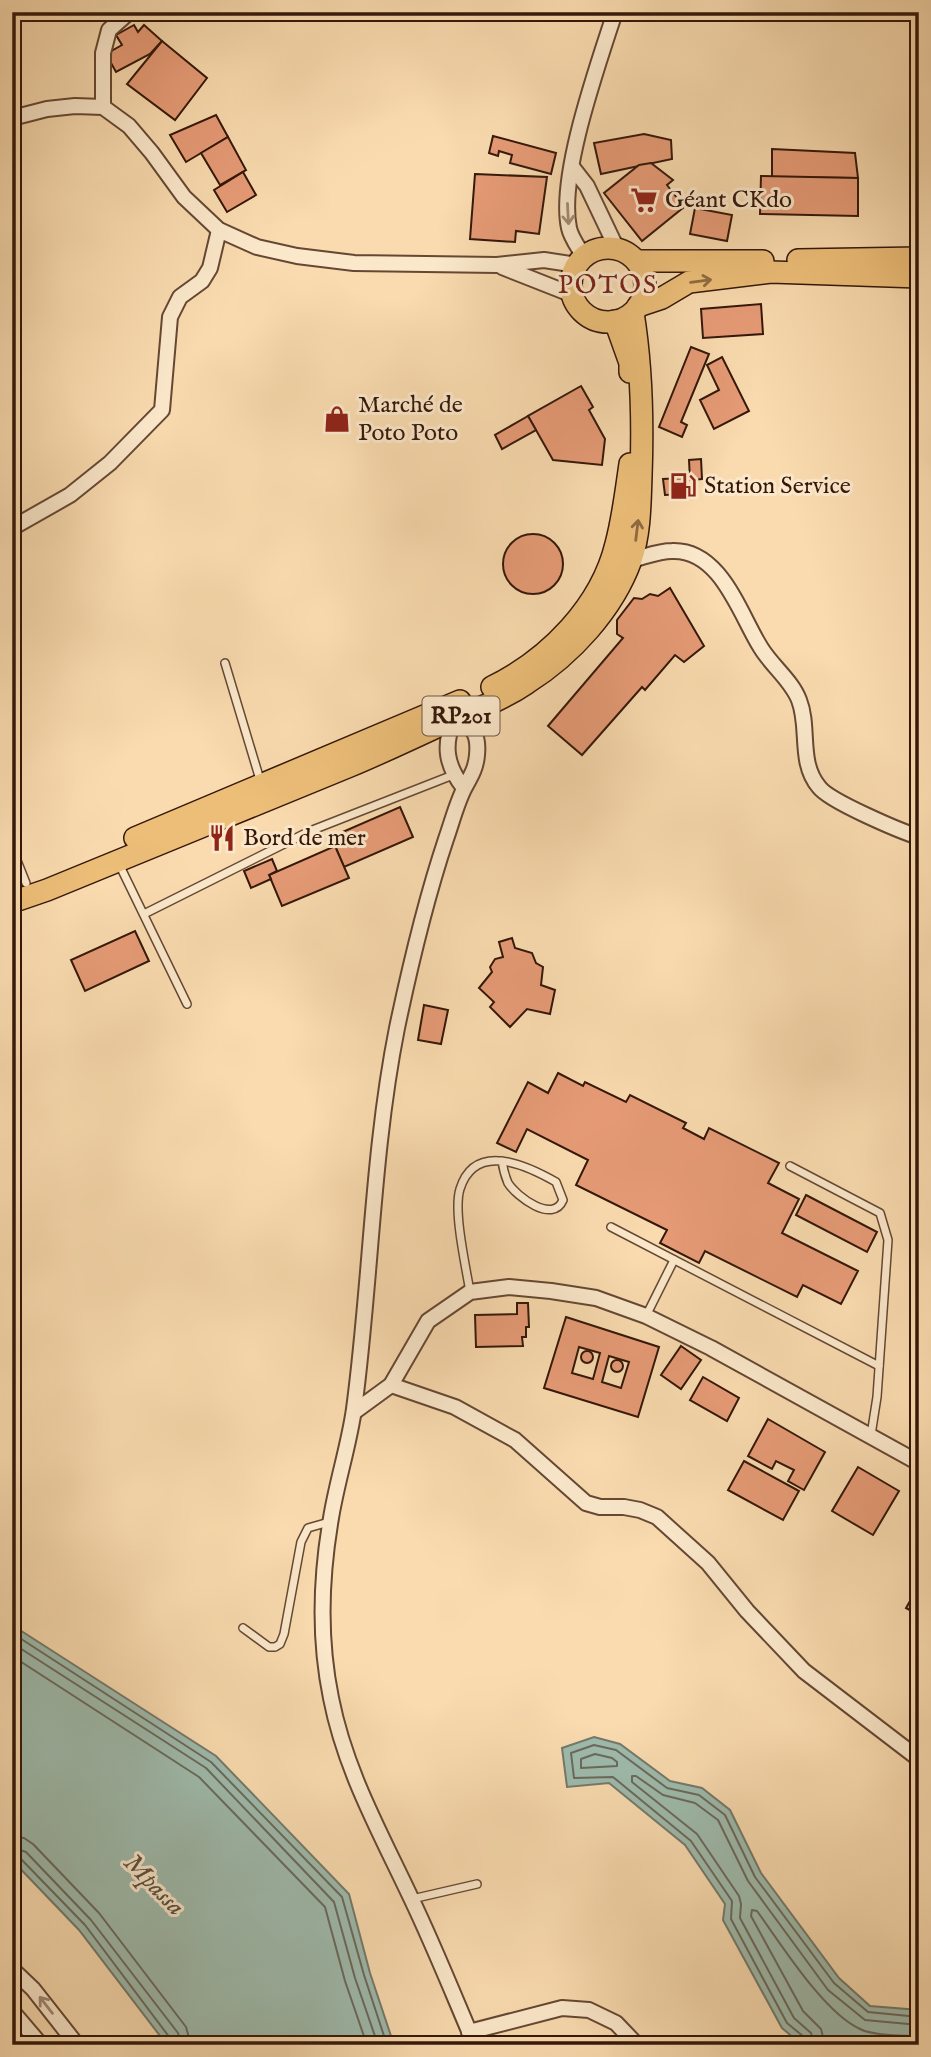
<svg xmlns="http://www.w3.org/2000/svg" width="931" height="2057" viewBox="0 0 931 2057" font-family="'IM FELL English',serif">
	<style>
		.water { fill: #9ebbad; stroke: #74796c; stroke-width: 2 }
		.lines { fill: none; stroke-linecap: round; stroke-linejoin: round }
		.shore { stroke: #69695c; stroke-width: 2 }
		.building { fill: #e69b76; stroke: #34170a; stroke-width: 2; fill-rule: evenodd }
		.lane-casing { stroke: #654833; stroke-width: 10 }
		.street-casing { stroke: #654833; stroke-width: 18 }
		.primary-casing { stroke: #34170a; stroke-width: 24 }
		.lane { stroke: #fbe8cb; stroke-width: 7 }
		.street { stroke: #fbe8cb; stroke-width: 14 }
		.primary { stroke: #ecbe78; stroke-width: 21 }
		.oneway { stroke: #a18a74 }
		.oneway2 { stroke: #906a41 }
		.labels { text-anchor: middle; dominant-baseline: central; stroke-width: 6; stroke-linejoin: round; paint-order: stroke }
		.shield { fill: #fbe8cb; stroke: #705644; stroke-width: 2 }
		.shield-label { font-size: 23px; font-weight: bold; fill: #34170a }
		.poi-label { font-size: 24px; fill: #34170a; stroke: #fbe8cb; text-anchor: start }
		.neighbourhood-label { font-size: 26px; letter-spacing: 2px; fill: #7a1f14; stroke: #fbe8cb }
		.water-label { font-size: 26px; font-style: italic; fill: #595043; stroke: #fbe8cb }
	</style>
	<rect width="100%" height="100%" fill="#f9dbaf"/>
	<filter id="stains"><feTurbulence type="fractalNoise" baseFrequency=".00286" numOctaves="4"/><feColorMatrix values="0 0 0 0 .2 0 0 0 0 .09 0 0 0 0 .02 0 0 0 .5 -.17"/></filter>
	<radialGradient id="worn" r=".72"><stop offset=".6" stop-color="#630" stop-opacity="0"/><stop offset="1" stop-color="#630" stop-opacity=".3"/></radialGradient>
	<g class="water">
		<polygon points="12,1625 216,1756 349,1894 370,1973 394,2045 167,2045 79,1930 12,1860"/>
		<polygon points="594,1737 620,1744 670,1781 702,1788 730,1810 761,1873 839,1978 870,2006 919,2010 919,2045 802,2045 782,2028 723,1920 725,1904 685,1845 609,1783 567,1787 562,1748"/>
	</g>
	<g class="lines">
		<g class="shore">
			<polyline points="12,1633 211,1762 342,1897 364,1975 387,2045"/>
			<polyline points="12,1643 206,1768 334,1902 355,1978 378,2045"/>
			<polyline points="12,1656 199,1777 325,1907 345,1981 367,2045"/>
			<polygon points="595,1754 612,1758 617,1762 617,1766 581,1768 581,1759"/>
			<polyline points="12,1837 24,1838 33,1844 99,1913 186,2027 191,2045"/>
			<polyline points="12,1847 26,1852 91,1920 178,2033 181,2045"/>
			<polyline points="12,1856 20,1858 85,1925 170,2038 172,2045"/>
			<polyline points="806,2045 804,2037 787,2023 731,1919 732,1901 691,1841 613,1777 574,1778 571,1753 594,1745 616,1750 667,1788 699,1795 725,1815 755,1877 834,1983 868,2012 919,2017"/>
			<polyline points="814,2045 811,2033 794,2018 740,1918 741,1904 739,1896 697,1834 632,1782 632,1776 636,1776 663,1795 695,1803 718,1820 748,1881 828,1990 865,2020 919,2025"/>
			<path d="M825 2045 821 2029 803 2011 751 1916 752 1910 757 1911C781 1944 824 2013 860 2029 873 2036 903 2036 919 2036"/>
		</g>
	</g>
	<g class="building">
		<polygon points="134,25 138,32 144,25 162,41 150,54 116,72 106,54 122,45 116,35"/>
		<polygon points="162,41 207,78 175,120 127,84"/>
		<polygon points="216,115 228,137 186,162 170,135"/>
		<polygon points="644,134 671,140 672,159 601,174 594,143"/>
		<polygon points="493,136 556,153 551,174 510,163 512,155 499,151 498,156 489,153"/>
		<polygon points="228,137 246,170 220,185 201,153"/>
		<polygon points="772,149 855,153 858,178 772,177"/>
		<polygon points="651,163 673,180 667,185 684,207 642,241 604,193 639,165"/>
		<polygon points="243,172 256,195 227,212 214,190"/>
		<polygon points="475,174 547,177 539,234 516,231 515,242 470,239"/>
		<polygon points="761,176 858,178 858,216 760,214"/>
		<polygon points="695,208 732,215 727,241 690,234"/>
		<polygon points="761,304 763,334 703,338 701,309"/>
		<polygon points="691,347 709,354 681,422 687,425 682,437 659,427"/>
		<polygon points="722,357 749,411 714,429 700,400 719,390 707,365"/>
		<polygon points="581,386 593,407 589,410 605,439 602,465 553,460 528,416"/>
		<polygon points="528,416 536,430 502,449 495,435"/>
		<polygon points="701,459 702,479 690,480 689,460"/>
		<polygon points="682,478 683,494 665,495 663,479"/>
		<circle cx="533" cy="564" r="30"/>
		<polygon points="670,588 704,646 684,662 675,655 645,690 642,687 582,755 548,726 623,638 617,634 617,620 634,598 642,599 650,594 658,596"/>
		<polygon points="400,807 413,837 344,867 331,837"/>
		<polygon points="335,846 349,878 282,906 269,875"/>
		<polygon points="272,859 277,871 269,875 271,879 251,888 244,871"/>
		<polygon points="135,931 149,961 85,991 71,960"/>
		<polygon points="512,938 515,948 532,953 536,963 543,967 541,985 555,990 550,1014 527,1009 510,1027 490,1007 494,1002 479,988 492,972 490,967 495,959 503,957 499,942"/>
		<polygon points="424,1005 448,1010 441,1044 418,1040"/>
		<polygon points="558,1073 583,1086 585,1082 626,1102 630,1095 686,1123 683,1128 704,1139 709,1128 779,1163 768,1183 799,1199 782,1233 858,1271 841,1304 803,1285 797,1297 705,1251 699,1263 660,1243 667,1230 576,1185 588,1160 527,1129 516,1152 497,1143 528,1082 548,1093"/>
		<polygon points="806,1195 877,1232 867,1252 796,1215"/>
		<polygon points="517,1303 528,1303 529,1327 526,1327 526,1337 522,1337 523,1346 476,1347 475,1315 517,1314"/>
		<path d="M566 1317 659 1347 638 1417 544 1388ZM579 1347 600 1353 593 1379 572 1373ZM609 1356 629 1362 621 1388 602 1382Z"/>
		<polygon points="681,1346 701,1360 681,1389 661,1375"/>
		<circle cx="587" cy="1357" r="6"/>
		<circle cx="617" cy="1366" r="6"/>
		<polygon points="703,1377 739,1398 727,1421 690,1400"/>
		<polygon points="768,1419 825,1452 804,1490 788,1481 794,1470 776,1461 772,1469 748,1456"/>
		<polygon points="744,1461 799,1491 783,1520 728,1490"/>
		<polygon points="858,1467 899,1491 873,1535 832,1511"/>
		<polygon points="919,1585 919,1615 906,1608"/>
	</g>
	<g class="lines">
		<defs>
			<g id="lane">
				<polyline points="225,663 261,783"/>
				<polyline points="12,848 26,883"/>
				<polyline points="119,864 187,1004"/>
				<polyline points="144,914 310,831 453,775"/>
				<polyline points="790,1166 880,1213 888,1240 877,1397 871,1435"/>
				<polyline points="611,1227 879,1366"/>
				<path d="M470 1292C466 1267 453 1211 460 1189 475 1141 526 1165 556 1182L563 1200C553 1224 517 1197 508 1183 505 1176 503 1168 502 1161"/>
				<polyline points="646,1316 674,1260"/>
				<polyline points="243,1628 269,1647 275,1647 280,1644 284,1634 301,1542 308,1528 329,1522"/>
				<polyline points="412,1899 477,1884"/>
			</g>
			<g id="street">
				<polyline points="103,107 103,53 109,30 127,14 127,12"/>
				<polyline points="12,118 47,109 75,106 103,107 129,126 152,153 184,197 219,230 257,247 297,256 354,263 497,265 544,260 577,265"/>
				<polyline points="573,168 587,186 617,249"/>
				<path d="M584 257C579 248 571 238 569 228 558 176 598 65 615 12"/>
				<polyline points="502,267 573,295"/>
				<polyline points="12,528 70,495 110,463 162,410 170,317 180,297 202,281 210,268 219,230"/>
				<path d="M631 560C644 557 659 551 672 551 721 549 740 615 761 648 772 666 792 681 799 700 810 728 798 762 819 787 829 801 900 831 919 837"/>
				<path d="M464 788C446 766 443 745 454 720 473 725 479 734 477 755 476 768 471 776 465 787 457 802 452 822 446 839 426 899 410 966 397 1028 372 1153 371 1283 354 1409 349 1445 337 1481 331 1518 321 1576 319 1640 331 1698 345 1770 380 1832 411 1898 434 1946 454 1996 475 2045"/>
				<polyline points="391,1385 455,1407 515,1440 586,1503 600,1507 624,1507 640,1510 657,1517 708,1563 747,1611 804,1671 919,1759"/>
				<polyline points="354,1412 391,1385 428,1321 470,1292 509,1287 551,1291 596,1298 646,1316 711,1348 919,1463"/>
				<polyline points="12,1969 33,1989 77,2045"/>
				<polyline points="12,2011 41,2045"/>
				<polyline points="469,2032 562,2008 589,2010 616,2023 637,2045"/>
			</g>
			<g id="primary">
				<circle cx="608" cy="285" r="37"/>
				<polyline points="798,260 919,258"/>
				<polyline points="637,261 763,261"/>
				<polyline points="638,306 662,298 689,282 771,272 919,277"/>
				<polyline points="615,321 630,363 630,372"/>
				<path d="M492 687C549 659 601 606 616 544 623 518 626 491 630 464"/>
				<polyline points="135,838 460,701"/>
				<path d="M12 902 47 890C148 849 249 807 350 766 386 751 421 734 456 718 480 708 505 698 527 683 571 655 613 610 631 560 640 534 640 504 641 476 643 421 642 368 633 313"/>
			</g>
		</defs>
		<use href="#lane" class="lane-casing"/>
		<use href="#street" class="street-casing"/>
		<use href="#primary" class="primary-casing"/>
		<use href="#lane" class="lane"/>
		<use href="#street" class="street"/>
		<use href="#primary" class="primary"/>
	</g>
	<defs><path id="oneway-shaft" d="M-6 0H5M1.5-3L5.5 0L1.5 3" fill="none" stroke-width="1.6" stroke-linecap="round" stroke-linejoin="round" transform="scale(1.75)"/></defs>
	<g class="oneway">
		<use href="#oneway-shaft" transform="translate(568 214) rotate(87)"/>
		<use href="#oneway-shaft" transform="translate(46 2005) rotate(-128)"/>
	</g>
	<g class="oneway2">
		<use href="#oneway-shaft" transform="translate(701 281) rotate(-8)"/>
		<use href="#oneway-shaft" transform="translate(637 530) rotate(-83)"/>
	</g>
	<defs>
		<symbol id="supermarket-bare" viewBox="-9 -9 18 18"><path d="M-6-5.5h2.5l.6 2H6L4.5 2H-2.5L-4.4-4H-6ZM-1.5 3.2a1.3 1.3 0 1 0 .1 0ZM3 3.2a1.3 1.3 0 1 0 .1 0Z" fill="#8f2418" stroke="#fbe8cb" stroke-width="2.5" paint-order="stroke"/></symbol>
		<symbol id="shop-bare" viewBox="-9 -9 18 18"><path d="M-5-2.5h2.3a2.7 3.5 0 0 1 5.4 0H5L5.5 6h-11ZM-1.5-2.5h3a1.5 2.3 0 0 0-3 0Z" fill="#8f2418" stroke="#fbe8cb" stroke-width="2.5" paint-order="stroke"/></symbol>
		<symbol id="fuel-bare" viewBox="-9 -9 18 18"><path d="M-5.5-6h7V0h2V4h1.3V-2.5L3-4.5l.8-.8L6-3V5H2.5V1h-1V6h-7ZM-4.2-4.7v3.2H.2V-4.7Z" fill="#8f2418" stroke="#fbe8cb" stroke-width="2.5" paint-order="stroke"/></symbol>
		<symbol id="restaurant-bare" viewBox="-9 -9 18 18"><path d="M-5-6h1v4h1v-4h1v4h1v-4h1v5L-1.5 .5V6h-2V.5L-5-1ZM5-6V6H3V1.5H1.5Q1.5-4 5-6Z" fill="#8f2418" stroke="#fbe8cb" stroke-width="2.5" paint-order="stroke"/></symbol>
	</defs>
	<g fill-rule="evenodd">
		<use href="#supermarket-bare" x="625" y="181" width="38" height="38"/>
		<use href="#shop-bare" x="318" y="400" width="38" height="38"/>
		<use href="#fuel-bare" x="664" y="467" width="38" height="38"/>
		<use href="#restaurant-bare" x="203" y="819" width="38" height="38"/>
	</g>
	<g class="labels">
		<rect class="shield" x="422.5" y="696.5" width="77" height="39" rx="5"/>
		<g class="shield-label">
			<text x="461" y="716">RP201</text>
		</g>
		<g class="poi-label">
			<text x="665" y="200">Géant CKdo</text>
			<text x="358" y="405">Marché de<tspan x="358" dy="28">Poto Poto</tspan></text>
			<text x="704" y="486">Station Service</text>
			<text x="243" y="838">Bord de mer</text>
		</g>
		<g class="neighbourhood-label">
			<text x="608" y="285">POTOS</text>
		</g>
		<g class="water-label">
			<text transform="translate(154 1885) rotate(46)">Mpassa</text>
		</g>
	</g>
	<rect width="931" height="2057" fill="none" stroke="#f9dbaf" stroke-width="42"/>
	<rect x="14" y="14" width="903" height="2029" fill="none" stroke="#34170a" stroke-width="3.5"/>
	<rect x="21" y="21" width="889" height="2015" fill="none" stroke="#34170a" stroke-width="2"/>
	<rect width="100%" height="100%" filter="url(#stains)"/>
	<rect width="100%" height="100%" fill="url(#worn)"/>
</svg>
